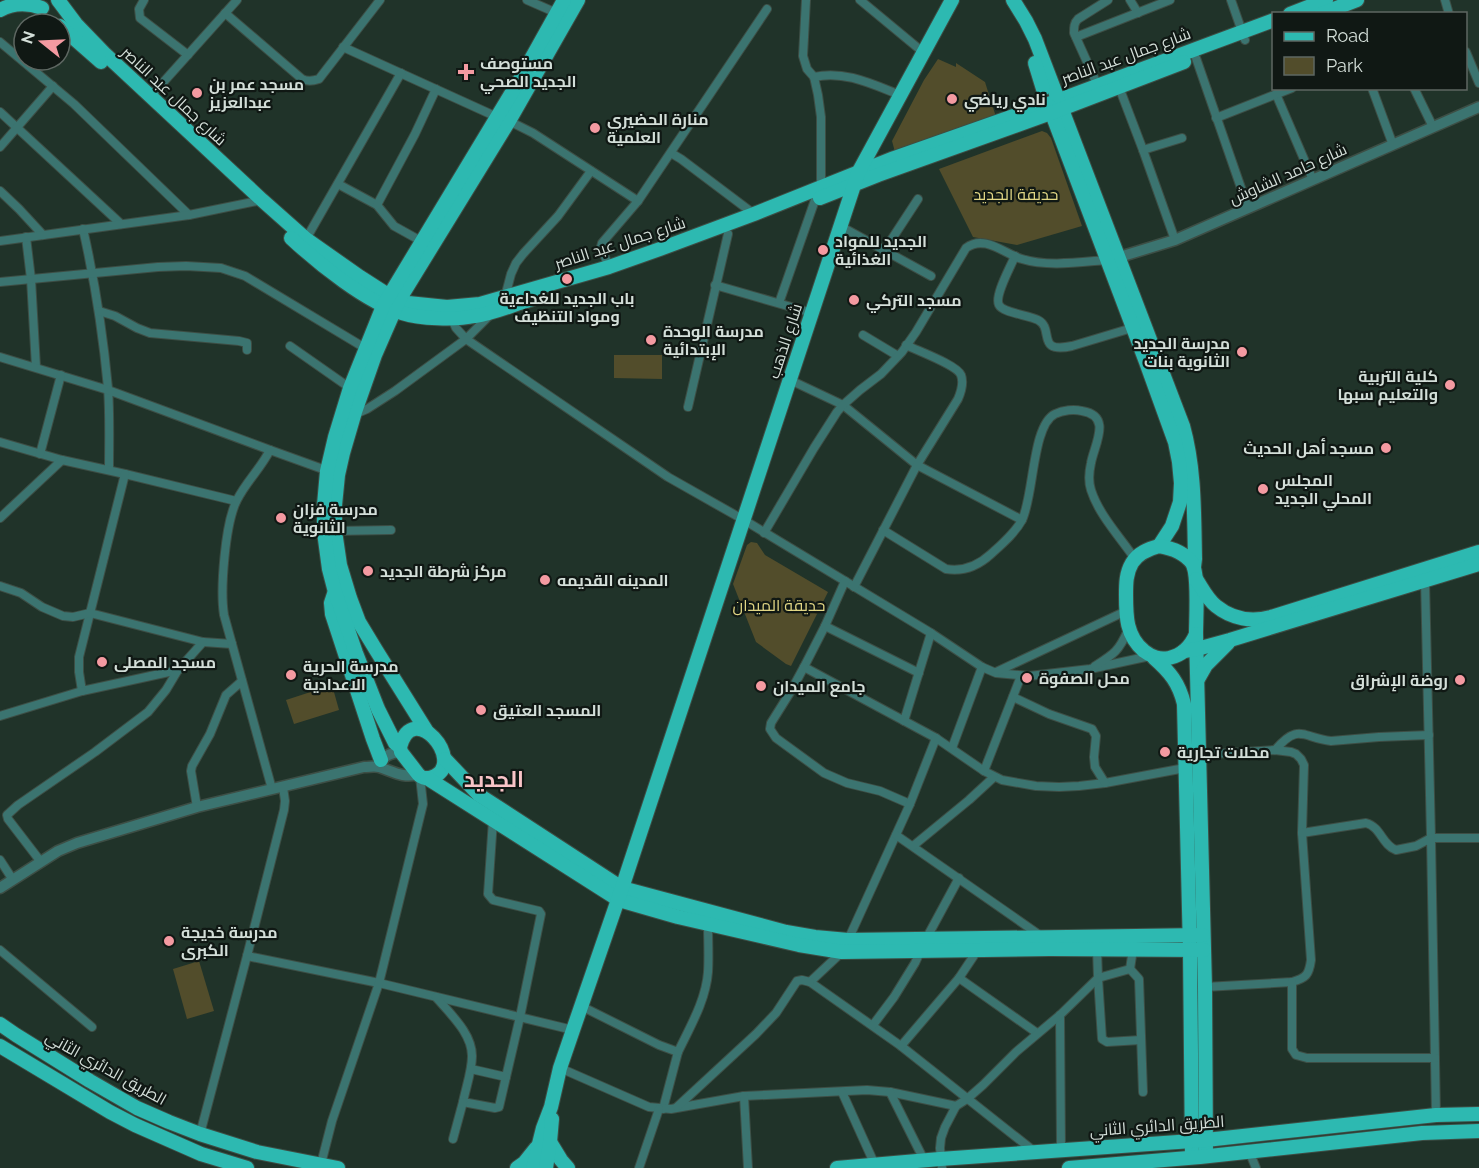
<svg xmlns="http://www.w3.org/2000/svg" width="1479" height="1168" viewBox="0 0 1479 1168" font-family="Raleway,Cairo,sans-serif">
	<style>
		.green { fill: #524d2b }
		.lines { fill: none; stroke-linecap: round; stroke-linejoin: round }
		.minor-casing { stroke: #3d4e45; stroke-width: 10 }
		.tertiary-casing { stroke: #3d4e45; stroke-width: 13 }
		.primary-casing { stroke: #3d4e45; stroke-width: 16 }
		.minor { stroke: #3b7470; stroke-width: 8 }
		.tertiary { stroke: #3b7470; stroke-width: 10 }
		.primary { stroke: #2db9b1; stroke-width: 14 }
		.poi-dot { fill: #f49aa1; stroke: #101814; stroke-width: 2 }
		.labels { text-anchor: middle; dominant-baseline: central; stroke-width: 4.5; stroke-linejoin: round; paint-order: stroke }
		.street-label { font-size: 16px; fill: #d3ded8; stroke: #101814 }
		.poi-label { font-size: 16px; font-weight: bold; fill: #d3ded8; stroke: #101814; text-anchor: start }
		.park-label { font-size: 16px; fill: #e2d785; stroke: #101814 }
		.district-label { font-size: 22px; font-weight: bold; fill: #f8c4c7; stroke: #101814 }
	</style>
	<rect width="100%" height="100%" fill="#203329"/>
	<g class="green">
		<polygon points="938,59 956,67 956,63 985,82 996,117 895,152 892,141 924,80"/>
		<polygon points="1042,131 1047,133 1051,138 1082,226 1017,245 973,237 939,169"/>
		<polygon points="614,355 662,355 662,379 614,378"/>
		<polygon points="751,542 757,543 765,555 828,592 791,666 786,664 756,642 733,584 747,545"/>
		<polygon points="332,685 339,710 294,724 286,700"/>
		<polygon points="199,961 214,1011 187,1019 173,969"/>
	</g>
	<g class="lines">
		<defs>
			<g id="minor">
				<polyline points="144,0 139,9 140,18 188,55"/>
				<polyline points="527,0 559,14"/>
				<polyline points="806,0 803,56 807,69 814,77 818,95 821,117 821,188"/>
				<polyline points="860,0 924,53"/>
				<polyline points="1130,0 1138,13"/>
				<polyline points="1231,0 1245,40"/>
				<polyline points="1445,0 1449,14"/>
				<path d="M225 13 302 79C308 82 313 81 319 79L380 0"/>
				<polyline points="1076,37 1170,0"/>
				<polyline points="0,42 74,104 189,215"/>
				<polyline points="343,47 497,117"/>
				<polyline points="1466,52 1479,83"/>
				<polyline points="1196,58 1248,208"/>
				<path d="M814 77C844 70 872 84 900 95"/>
				<path d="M1097 84 1074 33C1074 27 1074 23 1078 19L1108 0"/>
				<polyline points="1119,87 1143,150"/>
				<polyline points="1372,88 1393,145"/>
				<polyline points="1414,88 1433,127"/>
				<polyline points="1276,94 1313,180"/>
				<polyline points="150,97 237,0"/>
				<polyline points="0,112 121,224"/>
				<polyline points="1216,118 1292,88"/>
				<polyline points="509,121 533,133 638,201"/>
				<polyline points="0,147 53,86"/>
				<polyline points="671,153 681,159 754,214"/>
				<polyline points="338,184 377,205 394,226 421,241"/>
				<polyline points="0,191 19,209 43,235"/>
				<polyline points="377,205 415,134 436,89"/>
				<polyline points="840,226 931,276"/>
				<path d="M83 229C95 282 103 334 108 388 110 415 109 443 109 470"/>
				<polyline points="26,237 31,279 36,367"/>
				<polyline points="306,239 401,73"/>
				<polyline points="1175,240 1143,150 1182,138"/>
				<polyline points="0,241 189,215 262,200"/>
				<polyline points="884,251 918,199"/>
				<path d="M1015 256C1011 266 994 296 999 305 1003 313 1029 315 1038 320 1055 329 1035 354 1072 346L1132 328"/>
				<polyline points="609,267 601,247 602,243 638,201 767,9"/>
				<polyline points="0,282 158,267 186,266 221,268 245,276 365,348"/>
				<polyline points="715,285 812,313"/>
				<polyline points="505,297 511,274 516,263 523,254 558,216 591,171"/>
				<polyline points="779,303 815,200"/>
				<polyline points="99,311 115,316 137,328 150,333 239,341 247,343 247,350"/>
				<polyline points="450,315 456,328 466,339 668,477 744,520 931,633 982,667 996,673 1029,676 1090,669 1150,656"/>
				<polyline points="863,335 898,356"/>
				<polyline points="290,346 350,388"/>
				<polyline points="0,357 108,390 270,450"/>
				<polyline points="790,380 843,405 917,465 1022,520"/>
				<polyline points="688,407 728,234"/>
				<polyline points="353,411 360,412 367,409 395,391 466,339 492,313"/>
				<polyline points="0,442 62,460 125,474 236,501"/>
				<polyline points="40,454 61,375"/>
				<polyline points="125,474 79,657 79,672 82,691 178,670"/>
				<polyline points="0,518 62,460"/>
				<path d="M883 530 946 569C964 572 978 566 991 554 1002 544 1015 533 1022 520 1034 496 1032 425 1055 414 1063 410 1074 409 1082 411 1113 416 1094 445 1091 463 1089 472 1088 481 1091 490 1099 515 1120 537 1135 559"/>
				<polyline points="333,531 391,530"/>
				<path d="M764 533 814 448 837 412 843 405 860 390 881 374 902 352 916 332 966 248C985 234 1004 254 1022 259 1047 267 1081 262 1107 260"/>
				<polyline points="1425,580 1431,838 1479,838"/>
				<polyline points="845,581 825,626 804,667 936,738 984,771 1002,780 1036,786 1059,787 1079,786 1105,783 1185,768"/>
				<polyline points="0,586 21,593 42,607 63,616 73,617 90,613 203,642 232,644"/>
				<path d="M854 587 917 465 958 399C961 392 964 383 961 375 957 365 918 351 906 345"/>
				<polyline points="825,626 919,673"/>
				<path d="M1095 666C1114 654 1119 651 1128 630"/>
				<polyline points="804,667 791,691 771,723 770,729 776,738 824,773 847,783 880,791 910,804"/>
				<polyline points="996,672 1126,611"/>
				<polyline points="1013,697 1049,714 1092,729 1096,736 1094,757 1095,767 1105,783"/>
				<polyline points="0,716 82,691"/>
				<polyline points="904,721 931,633"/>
				<polyline points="936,738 910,804 848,940 842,952 810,982 901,1046 1035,1152"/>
				<polyline points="952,748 982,667"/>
				<path d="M1275 750C1299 722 1303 738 1331 741L1379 737 1429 735"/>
				<path d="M1197 755 1275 750 1291 752 1296 754 1301 759 1304 765 1302 833 1311 960C1309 975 1306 978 1292 982L1205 987"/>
				<polyline points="984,771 1021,676"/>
				<path d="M272 789 224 615C220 590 225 523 237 500 246 482 261 468 270 450L331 472"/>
				<polyline points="197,807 191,771 192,766 210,734 226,695 242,681"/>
				<path d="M1302 833 1366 823C1381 827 1382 845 1396 850L1416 846 1431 838 1436 1115"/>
				<polyline points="896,835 1041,936"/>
				<polyline points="913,846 969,800 994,777"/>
				<polyline points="0,860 13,880"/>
				<polyline points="41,862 8,819 7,815 18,805 95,752 148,712 166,690 178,670 203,642"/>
				<polyline points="1097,949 1098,978 1102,1039 1107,1042 1141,1040"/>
				<polyline points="0,950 92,1027"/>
				<polyline points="247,956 379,983 573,1030"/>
				<polyline points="1130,969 1139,979 1143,1092"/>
				<polyline points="959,978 1037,1033"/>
				<polyline points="1292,982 1292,1049 1296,1055 1307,1058 1435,1058"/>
				<path d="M436 997C450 1014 472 1033 472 1056 472 1071 466 1087 463 1102L495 1108 499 1107 520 1017 541 914 539 911 493 900 488 894 493 820"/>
				<polyline points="581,1006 659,1045 678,1052 663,1109"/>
				<polyline points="1060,1015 1061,1150"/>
				<polyline points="873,1025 894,997 915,963 926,939 959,878"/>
				<polyline points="901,1046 959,978 977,951"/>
				<path d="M678 1052C690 1027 706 1000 708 972 709 956 708 940 708 924"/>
				<polyline points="560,1068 649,1107 671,1109 744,1096 867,1090 890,1092 956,1106"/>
				<polyline points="471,1069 506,1077"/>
				<polyline points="842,1092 875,1165"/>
				<polyline points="890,1092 924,1160"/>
				<polyline points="744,1096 748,1168"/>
				<polyline points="677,1107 756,1034 776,1013 797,981 802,980 810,982"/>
				<polyline points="200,1134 247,956 284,810 285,801 283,787"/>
				<polyline points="453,1139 463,1102"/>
				<polyline points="1249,1151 1256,1168"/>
				<polyline points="321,1164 332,1121 379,983 423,804 420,777"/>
				<polyline points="639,1168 659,1109"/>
				<polyline points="942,1168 940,1148 941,1138 945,1127 956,1106 967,1099 983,1085 1016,1052 1060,1015 1098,978 1130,969 1133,949"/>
			</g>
			<g id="tertiary">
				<polyline points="1113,259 1175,240 1479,107"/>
				<path d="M377 766C384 756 389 753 401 752"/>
				<path d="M0 888 58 851 77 843 197 807 364 767C370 767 374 766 379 767 392 771 404 779 418 774"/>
			</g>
			<g id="primary">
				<polyline points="58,0 76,24 104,53 262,200 306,239 360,277 388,295 408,303 447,307 480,304 609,267 660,249 754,214 894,158 1048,104 1274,20"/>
				<path d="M1013 0 1026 21 1035 39 1183 426C1195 469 1194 514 1195 559L1194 567"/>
				<path d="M0 10C13 3 28 3 42 8"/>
				<polyline points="1290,14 1326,0"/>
				<polyline points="1321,14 1357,0"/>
				<polyline points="60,26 101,62"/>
				<polyline points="1035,63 1043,89"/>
				<polyline points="1049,106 1146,362 1175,442 1179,462 1181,483 1180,502 1172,526 1159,546"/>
				<polyline points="820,198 878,175 1051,113 1184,62"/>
				<path d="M291 238C319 264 366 302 402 313 420 319 456 320 475 316 495 313 514 304 533 299"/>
				<path d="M1159 546C1171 548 1184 552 1192 563 1199 574 1196 618 1196 634 1191 646 1183 655 1169 658 1159 660 1152 657 1144 651 1126 636 1126 616 1126 595 1126 584 1126 573 1132 563 1138 553 1148 549 1159 546Z"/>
				<path d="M1196 579C1202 588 1207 599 1216 606 1232 619 1252 622 1271 617L1479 552"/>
				<polyline points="334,594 331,603 332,614 373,739 381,760"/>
				<polyline points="1196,634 1205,987 1206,1156"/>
				<polyline points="1184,651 1197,649 1230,640 1479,564"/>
				<path d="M1154 658C1170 672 1179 683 1184 704L1190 950 1192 1157"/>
				<polyline points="1198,679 1206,665 1228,643"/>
				<polyline points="426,730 376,650 359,622 350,598 340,565 335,531 335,505 338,475 343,453 355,412 375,355 399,300 509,121 578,0"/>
				<path d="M400 747C413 698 465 761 435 776 429 779 422 779 418 774L401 752 400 747 395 743 378 709 356 653 335 592 329 569 324 532V505L327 471 335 437 350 388 383 306 520 79 564 0"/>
				<polyline points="445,759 479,795 622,888 786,932 815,937 848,940 1203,935"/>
				<polyline points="427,778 619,900 678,917 799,945 842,952 1050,949 1204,950"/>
				<polyline points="0,1024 16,1035 90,1081 137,1108 169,1122 200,1134 257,1152 338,1168"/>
				<polyline points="0,1046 110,1112 135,1125 201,1154 247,1168"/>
				<polyline points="550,1142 561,1160 568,1168"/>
				<polyline points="517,1168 524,1163 536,1148"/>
				<polyline points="533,1168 543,1128 551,1107 560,1068 573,1030 622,888 858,173 952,0"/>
				<polyline points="546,1168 550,1142 552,1119"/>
				<polyline points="837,1168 940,1159 1206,1140 1436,1115 1479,1114"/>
				<polyline points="1069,1168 1200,1157 1422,1133 1479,1131"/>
			</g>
		</defs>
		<use href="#minor" class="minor-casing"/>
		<use href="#tertiary" class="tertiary-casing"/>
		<use href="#primary" class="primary-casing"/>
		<use href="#minor" class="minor"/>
		<use href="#tertiary" class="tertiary"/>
		<use href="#primary" class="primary"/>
	</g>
	<g class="poi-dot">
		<path d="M463 63h6v6h6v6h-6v6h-6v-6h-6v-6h6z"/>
		<circle cx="197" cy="93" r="6"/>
		<circle cx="952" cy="99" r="6"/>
		<circle cx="595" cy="128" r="6"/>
		<circle cx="823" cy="250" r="6"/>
		<circle cx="567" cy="279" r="6"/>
		<circle cx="854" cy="300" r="6"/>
		<circle cx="651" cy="340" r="6"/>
		<circle cx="1242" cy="352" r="6"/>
		<circle cx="1450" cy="385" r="6"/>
		<circle cx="1386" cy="448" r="6"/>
		<circle cx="1263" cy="489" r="6"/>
		<circle cx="281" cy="518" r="6"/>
		<circle cx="368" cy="571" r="6"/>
		<circle cx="545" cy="580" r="6"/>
		<circle cx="102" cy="662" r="6"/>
		<circle cx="291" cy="675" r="6"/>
		<circle cx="1027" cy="678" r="6"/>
		<circle cx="1460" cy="680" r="6"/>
		<circle cx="761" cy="686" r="6"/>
		<circle cx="481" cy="710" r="6"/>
		<circle cx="1165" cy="752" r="6"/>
		<circle cx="169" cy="941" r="6"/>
	</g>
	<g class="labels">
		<g class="street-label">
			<text transform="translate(1126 56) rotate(-20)">شارع جمال عبد الناصر</text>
			<text transform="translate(174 96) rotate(43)">شارع جمال عبد الناصر</text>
			<text transform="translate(1288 174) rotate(-24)">شارع حامد الشاوش</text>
			<text transform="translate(620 243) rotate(-18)">شارع جمال عبد الناصر</text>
			<text transform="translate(785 341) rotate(-72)">شارع الذهب</text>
			<text transform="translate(106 1068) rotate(29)">الطريق الدائري الثاني</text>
			<text transform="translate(1157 1126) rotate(-4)">الطريق الدائري الثاني</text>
		</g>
		<g class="poi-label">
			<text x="480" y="63">مستوصف<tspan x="480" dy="18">الجديد الصحي</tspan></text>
			<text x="209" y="84">مسجد عمر بن<tspan x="209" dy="18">عبدالعزيز</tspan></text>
			<text x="964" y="99">نادي رياضي</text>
			<text x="607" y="119">منارة الحضيري<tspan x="607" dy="18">العلمية</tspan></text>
			<text x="835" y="241">الجديد للمواد<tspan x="835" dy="18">الغذائية</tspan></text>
			<text x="567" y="298" text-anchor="middle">باب الجديد للغداءية<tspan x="567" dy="18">ومواد التنظيف</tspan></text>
			<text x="866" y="300">مسجد التركي</text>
			<text x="663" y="331">مدرسة الوحدة<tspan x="663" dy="18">الإبتدائية</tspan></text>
			<text x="1230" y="343" text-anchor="end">مدرسة الجديد<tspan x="1230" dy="18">الثانوية بنات</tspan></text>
			<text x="1438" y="376" text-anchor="end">كلية التربية<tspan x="1438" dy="18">والتعليم سبها</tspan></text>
			<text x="1374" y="448" text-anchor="end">مسجد أهل الحديث</text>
			<text x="1275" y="480">المجلس<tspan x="1275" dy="18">المحلي الجديد</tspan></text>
			<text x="293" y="509">مدرسة فزان<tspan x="293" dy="18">الثانوية</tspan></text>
			<text x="380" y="571">مركز شرطة الجديد</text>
			<text x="557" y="580">المدينه القديمه</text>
			<text x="114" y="662">مسجد المصلى</text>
			<text x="303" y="666">مدرسة الحرية<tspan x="303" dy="18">الاعدادية</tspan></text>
			<text x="1039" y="678">محل الصفوة</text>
			<text x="1448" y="680" text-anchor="end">روضة الإشراق</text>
			<text x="773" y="686">جامع الميدان</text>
			<text x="493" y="710">المسجد العتيق</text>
			<text x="1177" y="752">محلات تجارية</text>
			<text x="181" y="932">مدرسة خديجة<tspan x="181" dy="18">الكبرى</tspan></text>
		</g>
		<g class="park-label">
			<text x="1016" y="194">حديقة الجديد</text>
			<text x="779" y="605">حديقة الميدان</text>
		</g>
		<g class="district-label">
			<text x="494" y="779">الجديد</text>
		</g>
	</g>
	<rect x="1272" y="12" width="195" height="78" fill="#101814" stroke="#5e6762" stroke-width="1.5"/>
	<rect x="1284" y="32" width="30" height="9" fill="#2db9b1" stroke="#5e6762" stroke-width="1.5"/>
	<text x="1326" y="42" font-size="18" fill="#d3ded8">Road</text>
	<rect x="1284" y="57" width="30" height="18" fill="#524d2b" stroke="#5e6762" stroke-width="1.5"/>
	<text x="1326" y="72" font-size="18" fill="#d3ded8">Park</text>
	<g transform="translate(42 42) rotate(288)"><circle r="28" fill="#101814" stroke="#5e6762" stroke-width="1.5"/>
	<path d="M0-4.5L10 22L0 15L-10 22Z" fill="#f49aa1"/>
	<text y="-9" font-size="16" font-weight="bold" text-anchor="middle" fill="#d3ded8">N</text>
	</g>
</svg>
